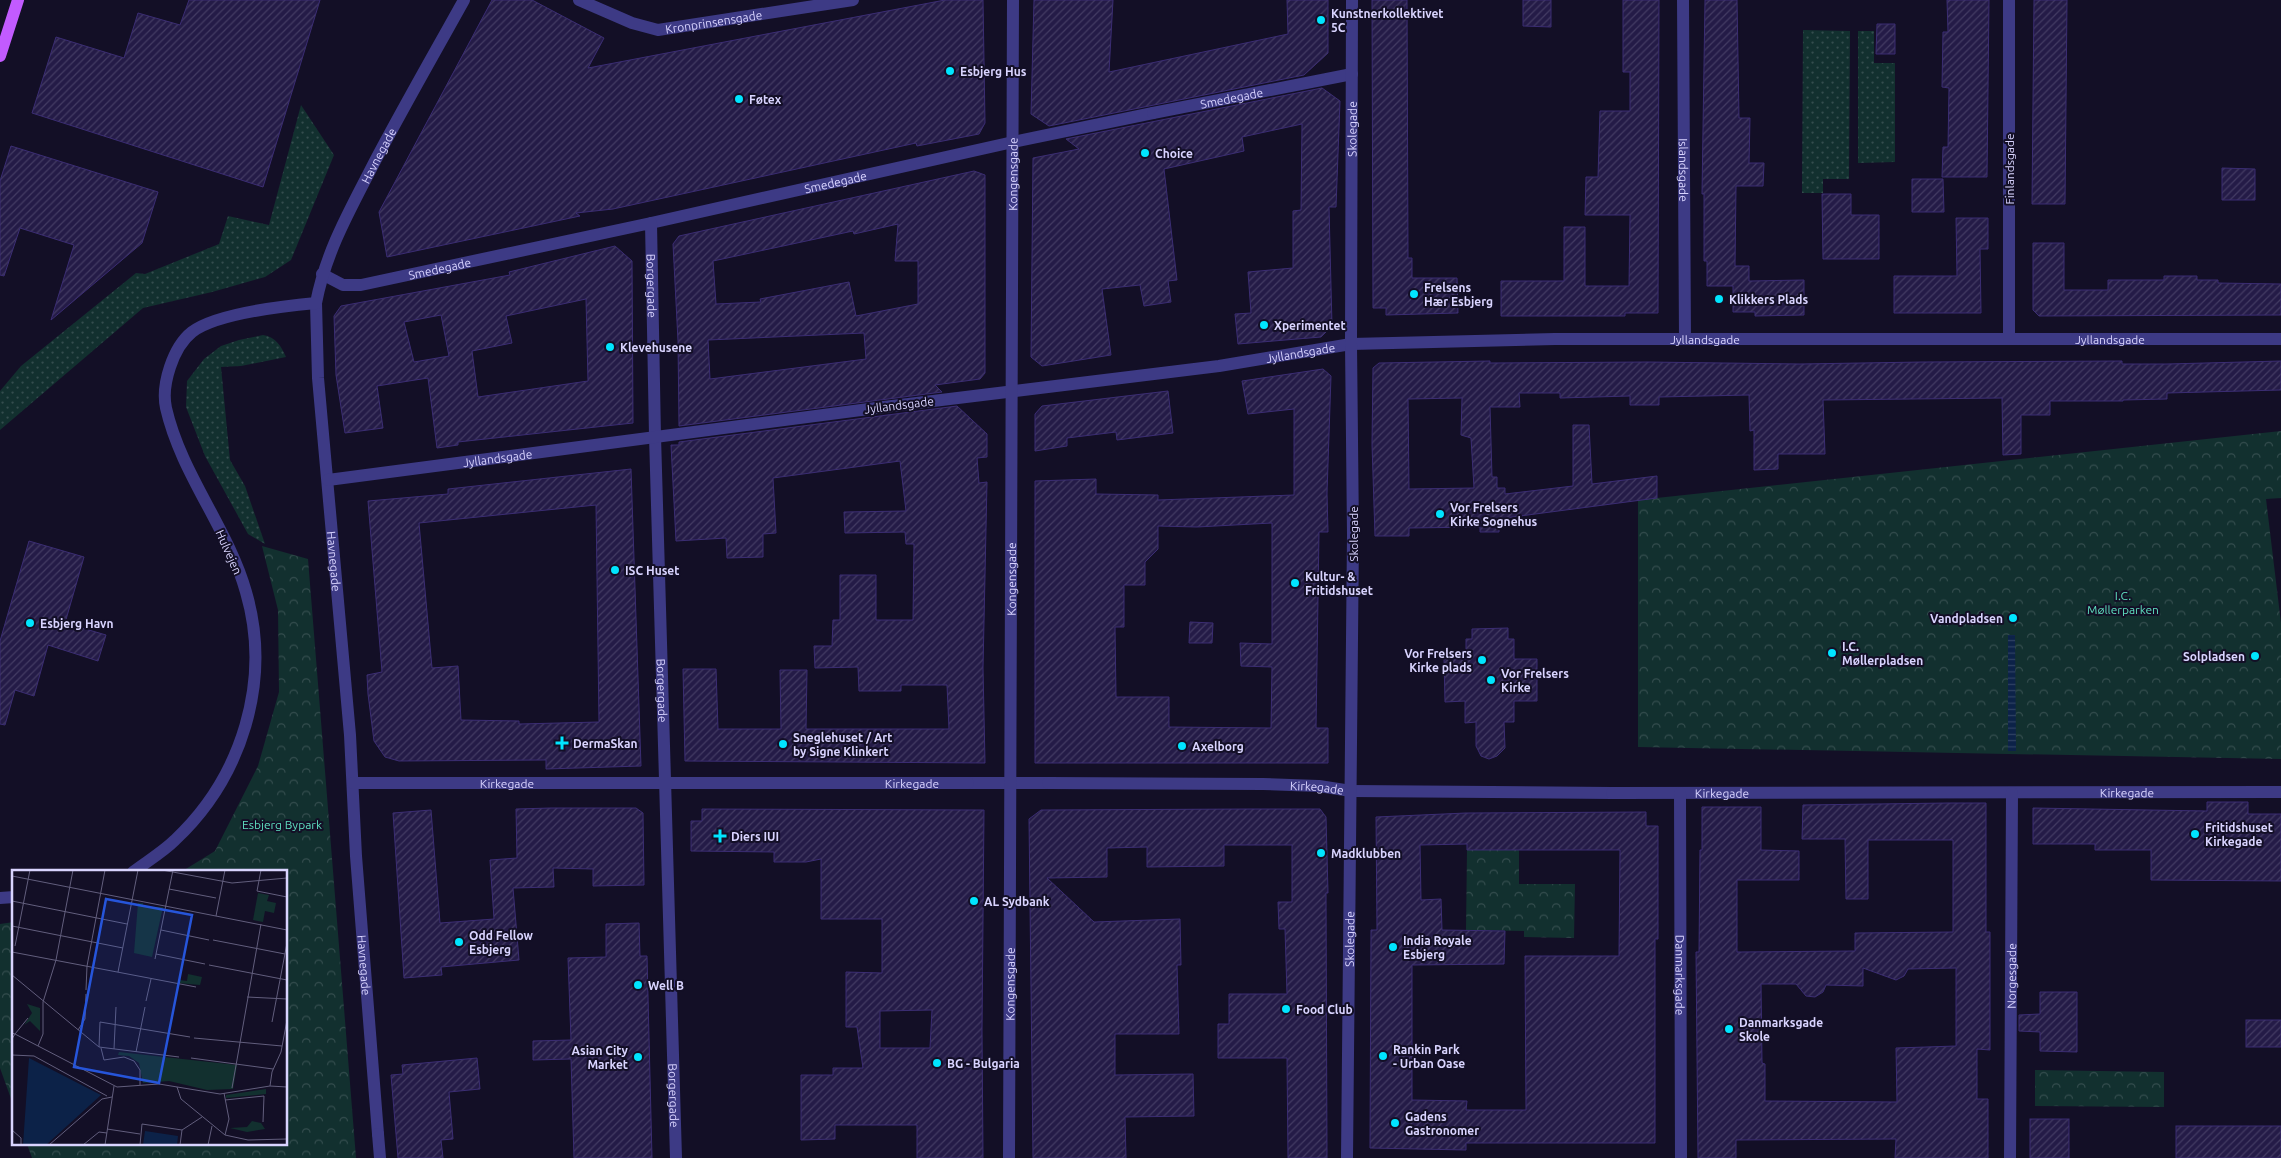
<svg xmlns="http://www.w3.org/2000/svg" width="2281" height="1158" viewBox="0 0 2281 1158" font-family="Ubuntu,sans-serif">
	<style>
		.grass { fill: url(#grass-dots) }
		.forest { fill: url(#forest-crowns) }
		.water { fill: url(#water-rules) }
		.building { fill: url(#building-hatch); stroke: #3b2d73; fill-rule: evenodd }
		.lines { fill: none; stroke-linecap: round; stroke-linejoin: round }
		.pedestrian { stroke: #3d3a85; stroke-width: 12 }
		.minor { stroke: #3d3a85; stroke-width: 12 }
		.tertiary { stroke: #3d3a85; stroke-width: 12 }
		.primary { stroke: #c25bff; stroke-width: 12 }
		.poi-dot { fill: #00e5ff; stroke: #130f26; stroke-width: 2 }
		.labels { text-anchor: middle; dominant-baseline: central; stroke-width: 4; stroke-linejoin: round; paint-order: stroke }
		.poi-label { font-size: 12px; font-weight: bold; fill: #d9d4ff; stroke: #130f26; text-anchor: start }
		.street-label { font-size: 12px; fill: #d9d4ff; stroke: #130f26 }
		.park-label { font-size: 12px; fill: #5fe0c0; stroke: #130f26 }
		.inset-road { fill: none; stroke: #625e7d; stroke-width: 1 }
		.view { fill: #2655da; fill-opacity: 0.15; stroke: #2655da; stroke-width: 2.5 }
		.inset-edge { fill: none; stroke: #d9d4ff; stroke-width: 2.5 }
	</style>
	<defs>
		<pattern id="grass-dots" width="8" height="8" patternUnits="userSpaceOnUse" patternTransform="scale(1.25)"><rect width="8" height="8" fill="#12302f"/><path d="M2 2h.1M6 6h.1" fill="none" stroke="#344d4e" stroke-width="1.8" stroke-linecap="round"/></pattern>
		<pattern id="forest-crowns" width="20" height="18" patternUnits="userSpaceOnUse" patternTransform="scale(1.25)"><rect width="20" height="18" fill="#12302f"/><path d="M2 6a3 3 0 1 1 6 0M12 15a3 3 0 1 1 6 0" fill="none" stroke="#344d4e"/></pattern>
		<pattern id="water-rules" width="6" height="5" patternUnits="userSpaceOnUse" patternTransform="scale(1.25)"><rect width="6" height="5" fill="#0c2248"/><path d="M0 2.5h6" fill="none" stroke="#2f4163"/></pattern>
		<pattern id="building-hatch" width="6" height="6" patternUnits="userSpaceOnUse" patternTransform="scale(1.25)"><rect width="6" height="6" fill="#241b47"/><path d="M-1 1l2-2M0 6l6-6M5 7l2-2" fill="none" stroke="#433b63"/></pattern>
	</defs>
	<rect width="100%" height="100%" fill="#130f26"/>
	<g class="grass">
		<polygon points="1803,30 1850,31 1849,179 1823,179 1823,193 1802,193"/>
		<polygon points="1858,31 1874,31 1874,63 1895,63 1895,162 1858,163"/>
		<polygon points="301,105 334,155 291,260 265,277 212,292 143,308 0,430 0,391 21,366 136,273 145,274 219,244 228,216 269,225"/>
		<path d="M263 335C276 337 281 346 286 357L241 366 221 367 230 460 245 486 265 544 248 534 205 456 186 407 187 381 204 359 221 346 239 340Z"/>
	</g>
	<g class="forest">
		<polygon points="2281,431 2281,498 2266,499 2281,623 2281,759 1638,747 1638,500"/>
		<polygon points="262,546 308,559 356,1158 32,1158 27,1144 286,1144 286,872 181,872 215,851 258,766 279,692 278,610"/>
		<polygon points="1467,850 1519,850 1519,884 1575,884 1574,938 1524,937 1524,931 1466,930"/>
		<polygon points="14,922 14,1107 0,1068 0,924"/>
		<polygon points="2035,1070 2164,1072 2164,1107 2035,1106"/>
	</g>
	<polygon class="water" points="2008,635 2015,635 2016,751 2008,751"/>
	<g class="building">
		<polygon points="189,0 320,0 263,187 32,113 56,37 124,58 138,13 180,25"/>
		<polygon points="492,0 532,0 604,38 588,68 945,0 983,0 985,123 979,134 917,146 916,143 613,209 576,213 580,216 387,257 379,212"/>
		<polygon points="1034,0 1113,0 1109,72 1288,34 1287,0 1328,0 1328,53 1304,75 1049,126 1031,114"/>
		<polygon points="1372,0 1407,0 1408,258 1412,258 1412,278 1457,278 1458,313 1386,315 1386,308 1373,308"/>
		<polygon points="1523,0 1551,0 1551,27 1523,26"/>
		<polygon points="1623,0 1659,0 1658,313 1625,313 1625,316 1501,316 1501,281 1564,281 1564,227 1585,227 1585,286 1629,286 1630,215 1585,215 1586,177 1598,177 1600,111 1630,111 1630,72 1623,72"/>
		<polygon points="1705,0 1737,0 1739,118 1750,118 1749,163 1764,163 1763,186 1736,186 1735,266 1749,266 1749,281 1804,280 1804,315 1755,316 1755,312 1733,312 1733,286 1707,286 1707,261 1704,261 1704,194 1702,194"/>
		<polygon points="1947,0 1989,0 1987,177 1942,177 1943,147 1948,147 1949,88 1942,87 1943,32 1948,32"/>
		<polygon points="2034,0 2067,0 2065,204 2032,204"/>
		<polygon points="1877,24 1895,24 1895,54 1876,54"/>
		<polygon points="1322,88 1340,101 1336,207 1329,207 1332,326 1321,337 1238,344 1235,314 1251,313 1248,272 1293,268 1293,211 1301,210 1302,124 1242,137 1244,151 1164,169 1177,280 1168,281 1171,302 1144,306 1140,285 1102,289 1111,355 1042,366 1031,357 1033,158 1079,149 1066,139"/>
		<polygon points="11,146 158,192 142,243 51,320 74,245 20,228 4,276 0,275 0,181"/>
		<polygon points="2222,168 2255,169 2255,200 2222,200"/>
		<path d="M974 171 985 175V373L980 379 935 385 942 392 679 426 678 341 673 244 679 236ZM898 224 895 261H918V304L856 316 849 282 760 299 761 302 716 304 713 261 853 231 854 234ZM864 333 866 359 710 379 708 340Z"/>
		<polygon points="1912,179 1943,179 1944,212 1912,212"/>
		<polygon points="1822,194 1851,194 1851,215 1879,215 1879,259 1823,259"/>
		<polygon points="1956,218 1988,218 1988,249 1980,249 1981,313 1894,313 1894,276 1957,276"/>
		<polygon points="2033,243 2064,243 2064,290 2108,290 2108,280 2164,280 2164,276 2197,276 2197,280 2218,280 2218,283 2281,284 2281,315 2039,316 2033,310"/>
		<path d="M615 246 632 261 633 423 458 442V445L437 448 428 378 377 386 383 428 345 433 336 375 334 316 341 306 510 275 509 272ZM586 299 588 381 478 397 472 351 512 343 506 316ZM441 315 449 356 414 362 404 322Z"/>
		<path d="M1490 361V363L1648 362 1800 364 1922 362 2122 361V364H2167L2281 361V390L2167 393V399L2123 400V401H2050V415H2021V454L2003 455 2002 398 1823 400 1825 454H1778V469L1754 470V430L1750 431 1749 395 1659 397V405H1630V396L1560 398V393H1519L1520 407H1490L1492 477H1497V488H1505V494L1573 486V425H1589L1592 484 1657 476V498L1505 518V527H1499V532H1480V527L1409 528V536H1375L1372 444 1373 368 1379 363ZM1462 398 1461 435 1471 438 1474 488 1409 489 1408 399Z"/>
		<path d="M1323 369 1331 376 1327 493 1328 532H1319L1316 728H1328V763H1035V481L1096 479V494L1158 495V500L1294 495V409L1248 414 1242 381ZM1272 523V644L1240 643 1241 666 1272 667 1271 728 1169 727V697H1116L1115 627H1124V585H1145V562L1158 549V526L1197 527Z"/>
		<polygon points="1168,391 1173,433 1117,440 1116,432 1067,438 1067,446 1035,451 1035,414 1042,406"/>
		<polygon points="957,406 987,434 987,457 977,458 979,483 987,482 983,668 985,763 685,761 683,669 716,669 718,729 781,729 780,670 807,670 806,729 949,729 947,685 901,685 901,691 859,691 858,667 815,668 814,646 832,646 833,620 840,620 840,575 876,575 876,620 913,620 914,544 906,544 905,532 845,533 844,512 906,511 900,461 773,478 776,533 763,534 763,557 727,558 726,538 676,541 671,445 679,445 679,442"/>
		<path d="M631 469 641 766 546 769V760L399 761 385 757 374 741 368 694 367 675 382 672 368 501 448 494V489ZM596 505 599 722 519 724V721L461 720 458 666 432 668 419 523Z"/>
		<polygon points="29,541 84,557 65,623 106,635 98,661 48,645 34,696 15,690 5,725 0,724 0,641"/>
		<polygon points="1190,622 1213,623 1212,643 1189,643"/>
		<polygon points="1508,628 1508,639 1514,639 1514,659 1537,659 1537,701 1514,701 1514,722 1504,722 1505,748 1497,756 1489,759 1481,756 1476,746 1476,722 1465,723 1465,701 1445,702 1444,659 1466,659 1466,639 1472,639 1472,629"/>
		<polygon points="2207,802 2248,802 2248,814 2281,814 2281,881 2151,880 2151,850 2095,850 2095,844 2033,844 2033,808 2207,811"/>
		<path d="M1948 803H1986V932H1990V1050L1977 1049V1099H1988V1158H1895L1896 1139 1736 1140V1158H1698L1696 952H1699L1700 850H1702V807H1761V850L1799 851V880H1737V952L1855 951V933L1953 932V840H1868V899H1846L1845 839H1802L1803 805ZM1863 968 1896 980 1904 976 1908 969 1956 968V1046L1896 1048 1897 1102 1765 1101V1064L1762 1063 1761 984H1796L1806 996 1815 997 1823 992 1826 985 1863 986Z"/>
		<polygon points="551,808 636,808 643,813 644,885 593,886 593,869 553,868 554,887 513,888 519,960 441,967 442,975 404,978 393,813 431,810 440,923 494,919 490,860 517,858 516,809"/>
		<path d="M702 809 984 810 982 1031 983 1158H917V1125H835V1139L801 1140V1075H833V1068H863L857 1027H846V972L882 973V919H821V859L806 862H774V852L691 851V821H702ZM932 1010 930 1048H880V1011Z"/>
		<polygon points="1249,809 1320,809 1326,817 1328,893 1326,893 1327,1158 1288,1158 1287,1058 1218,1058 1218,1024 1229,1024 1229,994 1287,994 1285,929 1279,929 1278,902 1292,902 1292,845 1224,845 1224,866 1147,867 1147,847 1107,848 1107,877 1047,878 1094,922 1180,919 1181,965 1177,965 1179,1034 1115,1034 1115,1075 1193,1074 1194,1116 1125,1117 1126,1158 1033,1158 1029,819 1041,810"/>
		<path d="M1646 812V826H1658V939H1655V1143H1466V1150L1370 1148 1371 930H1377L1376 817 1466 813ZM1467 844V850H1620L1619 956H1525L1526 1110H1466L1467 1101 1412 1100V965L1504 964 1505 931 1442 930 1441 899 1421 900 1420 845Z"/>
		<polygon points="639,923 640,956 647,956 652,1158 574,1158 571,1059 533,1060 533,1041 571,1040 568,958 606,957 606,924"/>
		<polygon points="2040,992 2077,992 2077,1052 2040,1051 2040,1032 2019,1031 2019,1015 2040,1014"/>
		<rect x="2246" y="1020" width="35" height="27"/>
		<polygon points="477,1058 480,1089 449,1092 453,1139 441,1140 443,1158 398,1158 391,1075 403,1074 402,1065"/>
		<rect x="2030" y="1119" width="39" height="39"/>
		<rect x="2176" y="1126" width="105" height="32"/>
	</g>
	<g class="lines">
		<g class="pedestrian">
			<path id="s1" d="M651 223 1013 142 1153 113"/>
			<path id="s2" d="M884 407 1219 366 1351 344"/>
			<polyline points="968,783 1048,783"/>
			<polyline points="1351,791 1612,793"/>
			<path id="s3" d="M1009 1158 1013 0"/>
		</g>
		<g class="minor">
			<path id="s4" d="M579 0 632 23 658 30 853 0"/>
			<path id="s5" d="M1683 0 1685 339"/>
			<path id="s6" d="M1153 113 1352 74"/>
			<path id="s7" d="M322 274 343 285H361L651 223 655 436 676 1158"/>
			<path id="s8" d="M316 303 318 378 350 735 356 856 378 1134"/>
			<polyline points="2009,338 2009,0"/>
			<path id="s9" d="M1351 344 1555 339H2281"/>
			<path id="s10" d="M328 480 884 407"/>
			<path id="s11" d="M353 783H968"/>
			<path id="s12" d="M1048 783 1263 784 1319 786 1351 791"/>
			<path id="s13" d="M1612 793 2281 792"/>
			<path id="s14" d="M1680 793 1681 1158"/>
			<path id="s15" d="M2010 1158 2012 793"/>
		</g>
		<g class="tertiary">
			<path id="s16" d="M133 872C146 862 163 852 175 840 242 777 272 681 246 592 228 528 181 474 166 408 161 385 173 347 192 332 217 313 284 306 316 303 326 251 350 210 374 163 403 108 434 54 464 0"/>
			<polyline points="0,898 14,897"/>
			<polyline points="378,1134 380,1158"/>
			<path id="s17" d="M1347 1158 1353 535 1351 344 1352 0"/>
		</g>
		<polyline class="primary" points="0,56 18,0"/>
	</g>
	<g class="poi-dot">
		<circle cx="1321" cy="20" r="5"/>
		<circle cx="950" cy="71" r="5"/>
		<circle cx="739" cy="99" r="5"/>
		<circle cx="1145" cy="153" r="5"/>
		<circle cx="1414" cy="294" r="5"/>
		<circle cx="1719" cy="299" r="5"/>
		<circle cx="1264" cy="325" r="5"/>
		<circle cx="610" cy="347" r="5"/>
		<circle cx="1440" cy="514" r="5"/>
		<circle cx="615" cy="570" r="5"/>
		<circle cx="1295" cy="583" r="5"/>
		<circle cx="2013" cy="618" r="5"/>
		<circle cx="30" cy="623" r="5"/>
		<circle cx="1832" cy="653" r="5"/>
		<circle cx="2255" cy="656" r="5"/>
		<circle cx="1482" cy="660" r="5"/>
		<circle cx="1491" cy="680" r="5"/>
		<path d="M559.5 735.5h5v5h5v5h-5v5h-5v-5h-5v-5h5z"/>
		<circle cx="783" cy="744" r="5"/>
		<circle cx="1182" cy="746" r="5"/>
		<circle cx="2195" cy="834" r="5"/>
		<path d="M717.5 828.5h5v5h5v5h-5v5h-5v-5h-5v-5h5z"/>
		<circle cx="1321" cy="853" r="5"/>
		<circle cx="974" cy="901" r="5"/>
		<circle cx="459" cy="942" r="5"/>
		<circle cx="1393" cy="947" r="5"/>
		<circle cx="638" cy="985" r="5"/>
		<circle cx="1286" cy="1009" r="5"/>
		<circle cx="1729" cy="1029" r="5"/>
		<circle cx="1383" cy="1056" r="5"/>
		<circle cx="638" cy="1057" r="5"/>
		<circle cx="937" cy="1063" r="5"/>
		<circle cx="1395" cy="1123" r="5"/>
	</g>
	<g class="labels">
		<g class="poi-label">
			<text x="1331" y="13">Kunstnerkollektivet<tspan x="1331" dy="14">5C</tspan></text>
			<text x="960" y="71">Esbjerg Hus</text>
			<text x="749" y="99">Føtex</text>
			<text x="1155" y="153">Choice</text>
			<text x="1424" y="287">Frelsens<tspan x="1424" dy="14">Hær Esbjerg</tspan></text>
			<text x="1729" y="299">Klikkers Plads</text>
			<text x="1274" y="325">Xperimentet</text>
			<text x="620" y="347">Klevehusene</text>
			<text x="1450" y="507">Vor Frelsers<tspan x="1450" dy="14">Kirke Sognehus</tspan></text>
			<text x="625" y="570">ISC Huset</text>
			<text x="1305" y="576">Kultur- &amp;<tspan x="1305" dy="14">Fritidshuset</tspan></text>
			<text x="2003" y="618" text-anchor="end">Vandpladsen</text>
			<text x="40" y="623">Esbjerg Havn</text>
			<text x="1842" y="646">I.C.<tspan x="1842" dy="14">Møllerpladsen</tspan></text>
			<text x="1472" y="653" text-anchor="end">Vor Frelsers<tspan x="1472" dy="14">Kirke plads</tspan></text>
			<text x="2245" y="656" text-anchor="end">Solpladsen</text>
			<text x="1501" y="673">Vor Frelsers<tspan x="1501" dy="14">Kirke</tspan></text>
			<text x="793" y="737">Sneglehuset / Art<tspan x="793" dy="14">by Signe Klinkert</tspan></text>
			<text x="573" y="743">DermaSkan</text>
			<text x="1192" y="746">Axelborg</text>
			<text x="2205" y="827">Fritidshuset<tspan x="2205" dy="14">Kirkegade</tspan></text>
			<text x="731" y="836">Diers IUI</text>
			<text x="1331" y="853">Madklubben</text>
			<text x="984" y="901">AL Sydbank</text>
			<text x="469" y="935">Odd Fellow<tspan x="469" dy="14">Esbjerg</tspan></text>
			<text x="1403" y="940">India Royale<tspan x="1403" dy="14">Esbjerg</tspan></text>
			<text x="648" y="985">Well B</text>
			<text x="1296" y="1009">Food Club</text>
			<text x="1739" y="1022">Danmarksgade<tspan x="1739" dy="14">Skole</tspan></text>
			<text x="1393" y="1049">Rankin Park<tspan x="1393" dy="14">- Urban Oase</tspan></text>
			<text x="628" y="1050" text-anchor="end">Asian City<tspan x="628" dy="14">Market</tspan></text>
			<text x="947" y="1063">BG - Bulgaria</text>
			<text x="1405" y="1116">Gadens<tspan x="1405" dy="14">Gastronomer</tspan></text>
		</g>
		<g class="street-label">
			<text stroke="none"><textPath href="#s4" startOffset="141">Kronprinsensgade</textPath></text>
			<text stroke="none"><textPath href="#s6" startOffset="80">Smedegade</textPath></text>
			<text stroke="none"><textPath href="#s17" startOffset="1029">Skolegade</textPath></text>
			<text stroke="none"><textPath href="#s16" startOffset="898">Havnegade</textPath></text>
			<text stroke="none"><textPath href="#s5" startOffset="170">Islandsgade</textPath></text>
			<text transform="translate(2009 169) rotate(-90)">Finlandsgade</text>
			<text stroke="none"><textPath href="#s3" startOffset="984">Kongensgade</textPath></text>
			<text stroke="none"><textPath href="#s1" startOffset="189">Smedegade</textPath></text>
			<text stroke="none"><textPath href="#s7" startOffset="122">Smedegade</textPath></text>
			<text stroke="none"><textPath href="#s7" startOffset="401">Borgergade</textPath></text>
			<text stroke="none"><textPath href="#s9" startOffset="759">Jyllandsgade</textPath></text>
			<text stroke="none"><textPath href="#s9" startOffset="354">Jyllandsgade</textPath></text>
			<text stroke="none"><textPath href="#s2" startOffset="420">Jyllandsgade</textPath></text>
			<text transform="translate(899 405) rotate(-7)">Jyllandsgade</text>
			<text stroke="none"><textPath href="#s10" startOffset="171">Jyllandsgade</textPath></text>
			<text transform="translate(1353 534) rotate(-90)">Skolegade</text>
			<text transform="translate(229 552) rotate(66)">Hulvejen</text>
			<text stroke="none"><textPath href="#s8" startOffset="259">Havnegade</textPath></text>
			<text stroke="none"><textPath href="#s3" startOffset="579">Kongensgade</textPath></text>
			<text stroke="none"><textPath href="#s7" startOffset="806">Borgergade</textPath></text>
			<text stroke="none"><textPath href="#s11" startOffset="154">Kirkegade</textPath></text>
			<text stroke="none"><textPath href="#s11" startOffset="559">Kirkegade</textPath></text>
			<text stroke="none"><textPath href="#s12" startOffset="269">Kirkegade</textPath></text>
			<text stroke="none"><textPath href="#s13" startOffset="110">Kirkegade</textPath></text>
			<text stroke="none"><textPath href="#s13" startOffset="515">Kirkegade</textPath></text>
			<text stroke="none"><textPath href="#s17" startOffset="219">Skolegade</textPath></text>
			<text stroke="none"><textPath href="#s8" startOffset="664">Havnegade</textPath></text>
			<text stroke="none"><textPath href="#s14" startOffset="182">Danmarksgade</textPath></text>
			<text stroke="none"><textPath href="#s15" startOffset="182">Norgesgade</textPath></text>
			<text stroke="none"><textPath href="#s3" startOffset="174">Kongensgade</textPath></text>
			<text stroke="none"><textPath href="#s7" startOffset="1211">Borgergade</textPath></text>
		</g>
		<g class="park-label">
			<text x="2123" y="595">I.C.<tspan x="2123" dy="14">Møllerparken</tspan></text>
			<text x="282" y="824">Esbjerg Bypark</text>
		</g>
	</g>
	<g transform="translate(12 870)">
		<rect width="275" height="275" fill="#130f26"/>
		<path d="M15 134 28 138V161L18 151 12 155 20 143ZM240 251 249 253 253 259 235 262 218 258 235 257Z" fill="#12302f"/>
		<path d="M246 23 257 25 255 31 264 33 262 43 253 41 251 52 241 50ZM126 33H131V37H151L140 87 122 83ZM176 104 190 107 188 115 166 113 167 110 175 111ZM107 182 225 195 221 219 195 220 157 211 131 213 127 193 117 186 106 185ZM254 219V224L214 228V225Z" fill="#12302f"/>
		<path d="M17 188 89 225 34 275H11ZM133 261 166 266 165 275H131Z" fill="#0c2248"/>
		<path class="inset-road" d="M150 0 220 13 275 8M249 0 245 21 275 27M0 6 275 60M157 19 204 28M0 31 115 54M204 46 213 0M0 56 111 78M149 60 197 70M201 70 273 84M3 76 18 0M0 82 184 117M144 84 193 94M143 89 161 0M197 95 275 110M106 102 126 0M0 105 87 177 167 187M74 120 75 96 93 0M235 127 275 129M134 131 139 109M260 152 275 73M66 160 73 149 74 124M0 163 3 164 16 148M182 168 270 176M0 169 3 164 105 217 147 214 208 224 258 216 260 202 269 182 275 150M26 176 31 164V132L44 90 61 0M87 177 88 152 178 167M89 178 92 190 112 187 122 191 128 200V215M102 179 104 137M124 182 133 137M0 185 22 186 95 226M179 188 261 199M258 216 275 217M165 217 169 229 213 265 236 270 275 269M220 218 249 54M212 223 217 249 213 265M213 230 252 226 251 252M95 259 128 264M0 260 9 268V275M170 260 190 247M37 275 90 229 100 227M71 275 87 262 95 263M93 275 102 216M128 275 130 254 170 260M168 275 170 260M196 275 200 256"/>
		<path class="view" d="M94 29 180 45 147 213 62 197Z"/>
		<rect width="275" height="275" class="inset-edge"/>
	</g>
</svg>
